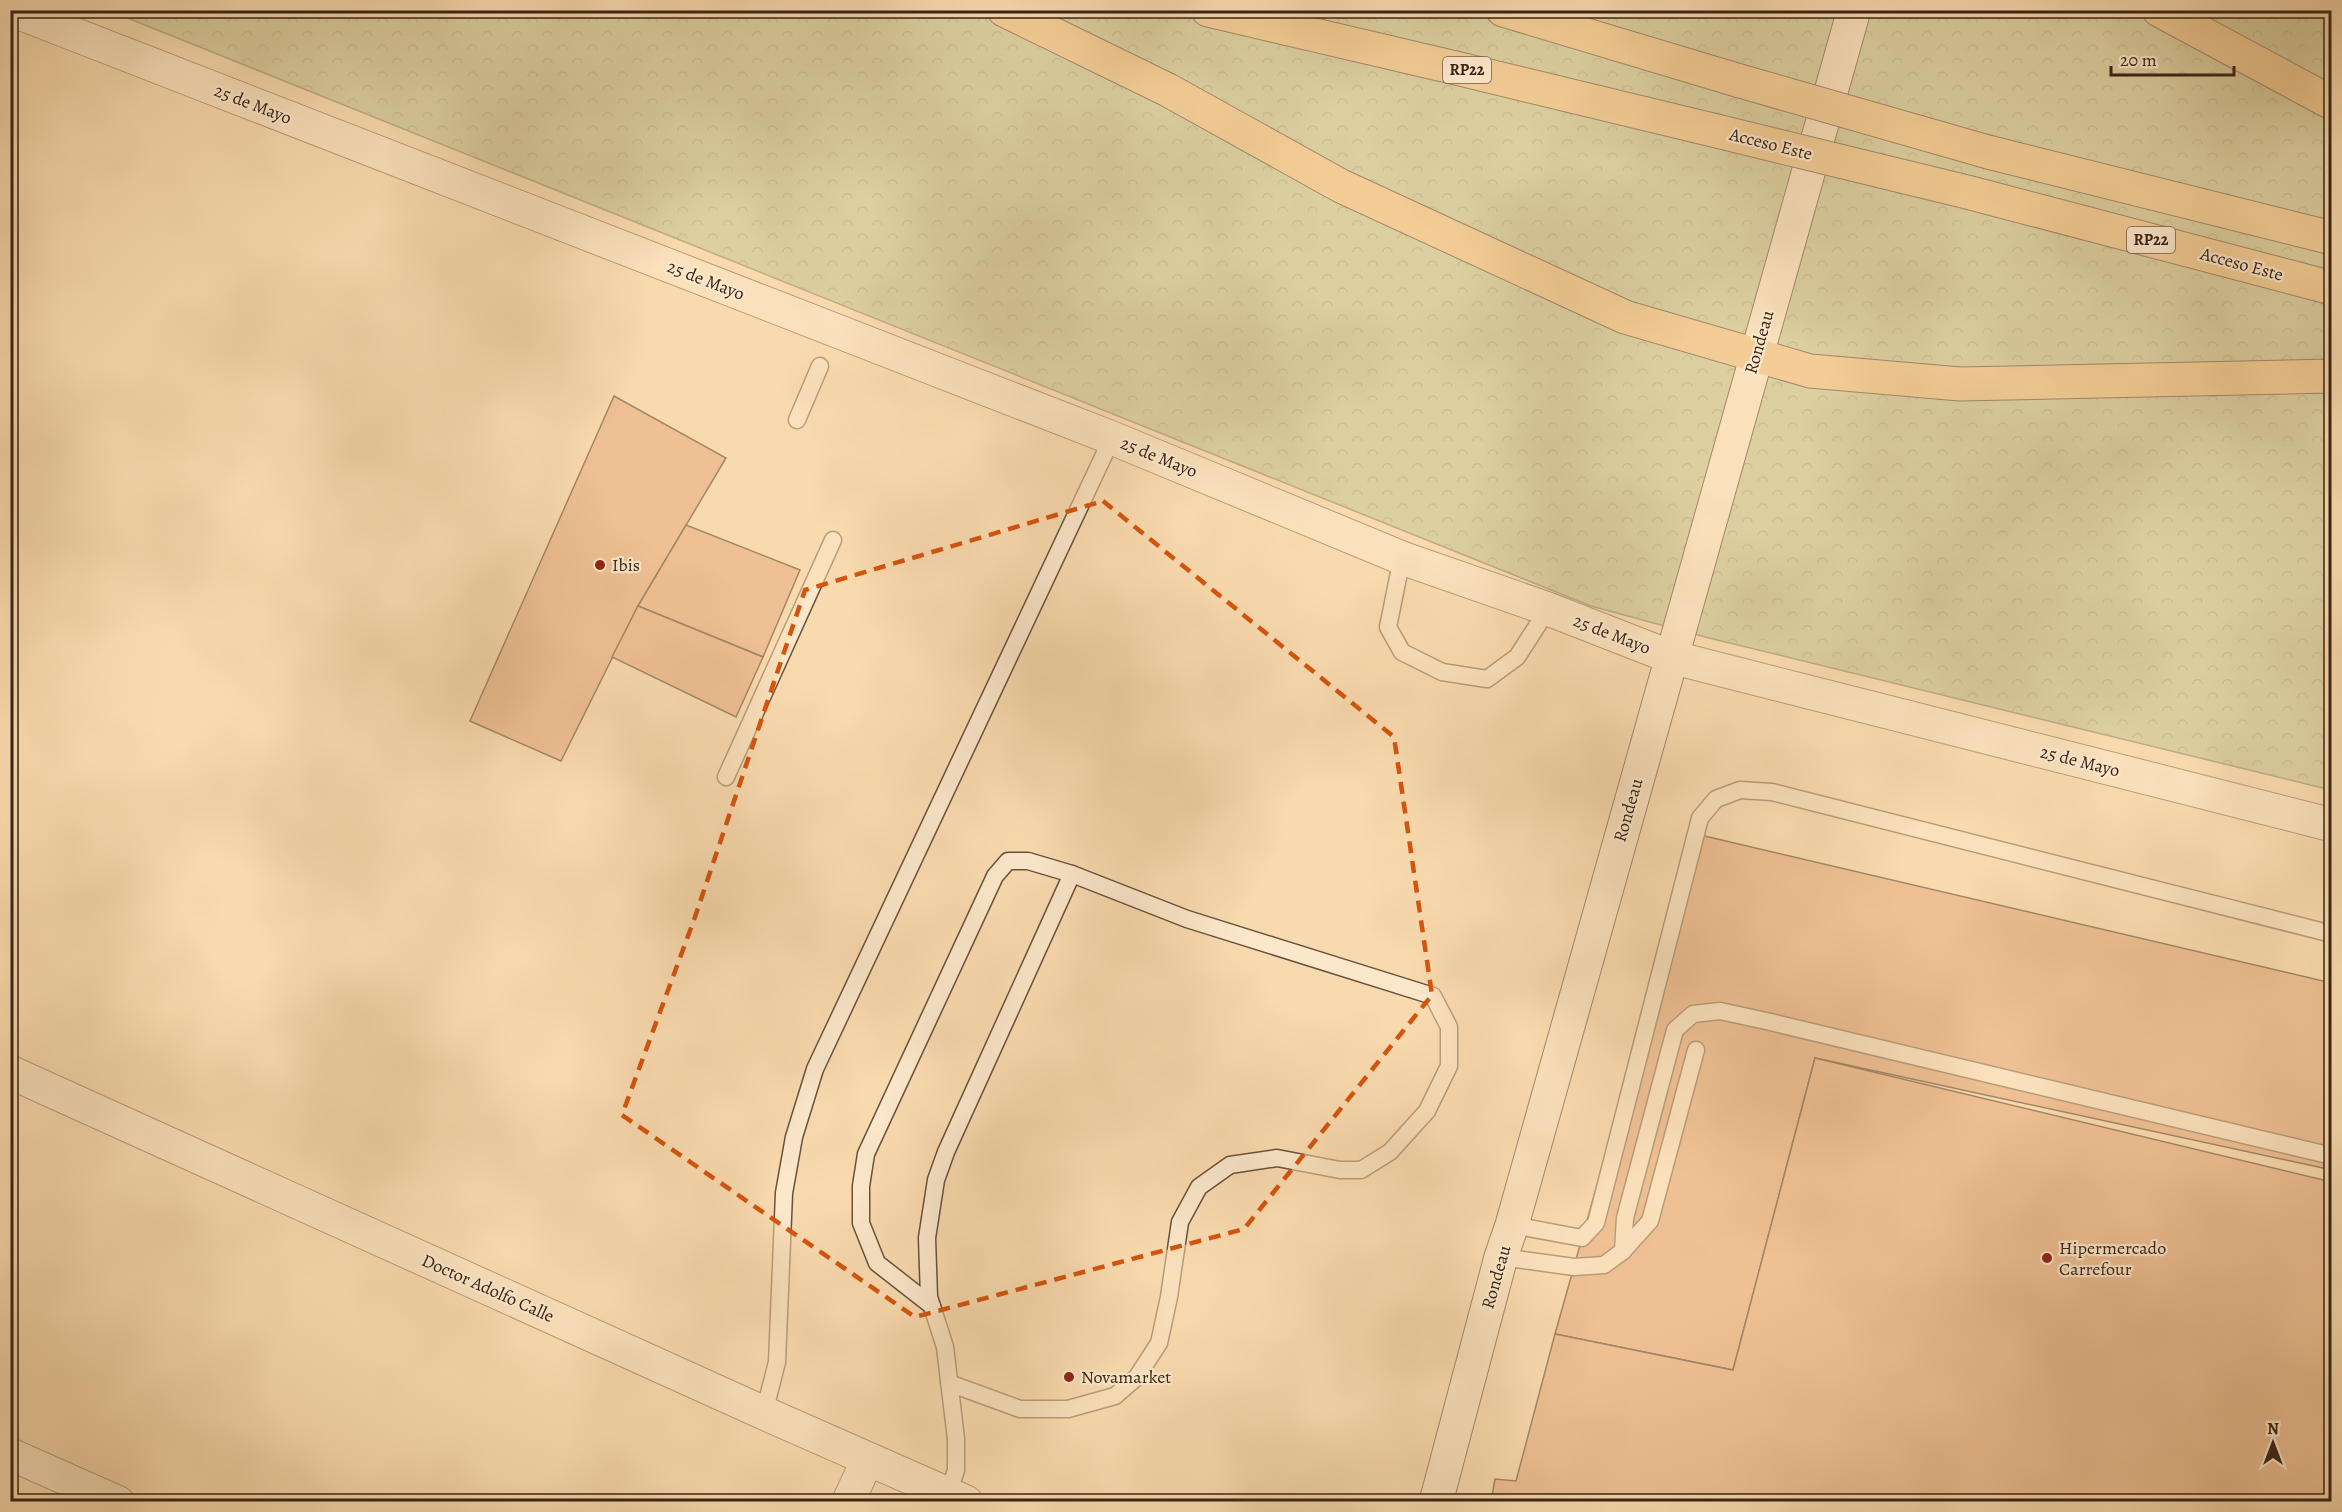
<svg xmlns="http://www.w3.org/2000/svg" width="2342" height="1512" viewBox="0 0 2342 1512" font-family="Alegreya,serif">
	<style>
		.forest { fill: url(#forest-crowns); stroke: #787252; stroke-width: 1.5 }
		.building { fill: #e39f72; stroke: #392316; stroke-width: 1.5 }
		.lines { fill: none; stroke-linecap: round; stroke-linejoin: round }
		.service-casing { stroke: #69513c; stroke-width: 19 }
		.minor-casing { stroke: #69513c; stroke-width: 34 }
		.tertiary-casing { stroke: #69513c; stroke-width: 35 }
		.secondary-casing { stroke: #392316; stroke-width: 35 }
		.motorway-casing { stroke: #392316; stroke-width: 35 }
		.service { stroke: #fbe7ca; stroke-width: 16 }
		.minor { stroke: #fbe7ca; stroke-width: 32 }
		.tertiary { stroke: #fbe7ca; stroke-width: 33 }
		.secondary { stroke: #fbe7ca; stroke-width: 33 }
		.motorway { stroke: #ecbd77; stroke-width: 33 }
		.motorway-bridge-casing { stroke: #392316; stroke-width: 35; stroke-linecap: butt }
		.motorway-bridge { stroke: #ecbd77; stroke-width: 33 }
		.marked { fill: none; stroke: #d6540d; stroke-width: 4.5; stroke-dasharray: 12 8; stroke-linejoin: round }
		.poi-dot { fill: #8f2418; stroke: #fbe7ca; stroke-width: 2 }
		.labels { text-anchor: middle; dominant-baseline: central; stroke-width: 4.5; stroke-linejoin: round; paint-order: stroke }
		.shield { fill: #fbe7ca; stroke: #735e4c; stroke-width: 1.5 }
		.shield-label { font-size: 16px; font-weight: bold; fill: #392316 }
		.street-label { font-size: 18px; fill: #392316; stroke: #fbe7ca }
		.poi-label { font-size: 18px; fill: #392316; stroke: #fbe7ca; text-anchor: start }
	</style>
	<defs>
		<pattern id="forest-crowns" width="20" height="18" patternUnits="userSpaceOnUse" patternTransform="scale(1.5)"><rect width="20" height="18" fill="#b8c18f"/><path d="M2 6a3 3 0 1 1 6 0M12 15a3 3 0 1 1 6 0" fill="none" stroke="#979c74"/></pattern>
	</defs>
	<rect width="100%" height="100%" fill="#f9daae"/>
	<filter id="stains"><feTurbulence type="fractalNoise" baseFrequency=".00333" numOctaves="4"/><feColorMatrix values="0 0 0 0 .2 0 0 0 0 .09 0 0 0 0 .02 0 0 0 .5 -.17"/></filter>
	<radialGradient id="worn" r=".72"><stop offset=".6" stop-color="#630" stop-opacity="0"/><stop offset="1" stop-color="#630" stop-opacity=".3"/></radialGradient>
	<polygon class="forest" points="110,11 2331,11 2331,790 1705,637 1591,606"/>
	<g class="building">
		<polygon points="614,396 726,458 638,606 561,761 470,721"/>
		<polygon points="686,525 800,570 763,657 638,606"/>
		<polygon points="638,606 763,657 736,717 612,657"/>
		<polygon points="1696,834 2332,983 2332,1170 1815,1058 1733,1370 1555,1334"/>
		<polygon points="1815,1058 2332,1182 2332,1502 1491,1502 1495,1479 1516,1481 1555,1334 1733,1370"/>
	</g>
	<g class="lines">
		<defs>
			<g id="service">
				<polyline points="797,420 820,366"/>
				<polyline points="1402,558 1388,627 1402,652 1442,672 1487,679 1517,657 1548,609"/>
				<polyline points="726,777 833,540"/>
				<polyline points="1512,1225 1582,1238 1596,1223 1700,818 1716,799 1740,790 1772,792 2332,934"/>
				<polyline points="1623,1251 1625,1218 1675,1030 1693,1014 1720,1011 1766,1021 2332,1156"/>
				<polyline points="1501,1257 1574,1267 1604,1265 1623,1251 1650,1221 1696,1050"/>
				<polyline points="932,1306 877,1263 861,1223 861,1186 866,1154 995,876 1008,861 1028,861 1072,874 1187,919 1433,996 1449,1027 1449,1066 1427,1111 1390,1152 1361,1170 1340,1170 1277,1158 1230,1165 1199,1187 1180,1222 1169,1297 1159,1343 1137,1377 1115,1396 1068,1409 1020,1409 949,1383"/>
				<polyline points="764,1413 777,1362 784,1193 794,1137 815,1069 1112,438"/>
				<polyline points="948,1494 956,1470 956,1439 945,1347 929,1297 927,1238 936,1180 946,1152 1072,874"/>
			</g>
			<g id="minor">
				<polyline points="10,1454 118,1502"/>
				<polyline points="848,1502 868,1459"/>
			</g>
			<g id="tertiary">
				<polyline points="12,10 1112,438 1402,558 1548,609 1671,657 2332,825"/>
				<polyline points="10,1072 764,1413 966,1502"/>
			</g>
			<polyline id="secondary" points="1436,1502 1501,1257 1512,1225 1854,10"/>
			<g id="motorway">
				<polyline points="1004,10 1168,90 1341,186 1625,317 1810,371 1960,384 2332,376"/>
				<polyline points="1208,10 1460,69 1725,133"/>
				<polyline points="1503,10 1740,81"/>
				<polyline points="2159,10 2332,103"/>
				<polyline points="1988,152 2332,238"/>
				<polyline points="1971,193 2332,288"/>
			</g>
		</defs>
		<use href="#service" class="service-casing"/>
		<use href="#minor" class="minor-casing"/>
		<use href="#tertiary" class="tertiary-casing"/>
		<use href="#secondary" class="secondary-casing"/>
		<use href="#motorway" class="motorway-casing"/>
		<use href="#service" class="service"/>
		<use href="#minor" class="minor"/>
		<use href="#tertiary" class="tertiary"/>
		<use href="#secondary" class="secondary"/>
		<use href="#motorway" class="motorway"/>
		<defs>
			<g id="motorway-bridge">
				<polyline points="1740,81 1988,152"/>
				<polyline points="1725,133 1971,193"/>
			</g>
		</defs>
		<use href="#motorway-bridge" class="motorway-bridge-casing"/>
		<use href="#motorway-bridge" class="motorway-bridge"/>
	</g>
	<path d="M0 0H2342V1512H0ZM1103 501 1394 737 1432 995 1244 1229 915 1317 622 1115 695 917 805 590Z" fill="#f9daae" fill-opacity=".55" fill-rule="evenodd"/>
	<path class="marked" d="M1103 501 1394 737 1432 995 1244 1229 915 1317 622 1115 695 917 805 590Z"/>
	<g class="poi-dot">
		<circle cx="600" cy="565" r="6"/>
		<circle cx="2047" cy="1258" r="6"/>
		<circle cx="1069" cy="1377" r="6"/>
	</g>
	<g class="labels">
		<g class="shield">
			<rect x="1443" y="57" width="48" height="26" rx="4.5"/>
			<rect x="2127" y="227" width="48" height="26" rx="4.5"/>
		</g>
		<g class="shield-label">
			<text x="1467" y="70">RP22</text>
			<text x="2151" y="240">RP22</text>
		</g>
		<g class="street-label">
			<text transform="translate(253 104) rotate(21)">25 de Mayo</text>
			<text transform="translate(1771 144) rotate(14)">Acceso Este</text>
			<text transform="translate(2242 264) rotate(15)">Acceso Este</text>
			<text transform="translate(706 280) rotate(21)">25 de Mayo</text>
			<text transform="translate(1759 342) rotate(-74)">Rondeau</text>
			<text transform="translate(1159 457) rotate(22)">25 de Mayo</text>
			<text transform="translate(1612 634) rotate(21)">25 de Mayo</text>
			<text transform="translate(2080 761) rotate(14)">25 de Mayo</text>
			<text transform="translate(1628 810) rotate(-74)">Rondeau</text>
			<text transform="translate(1496 1277) rotate(-74)">Rondeau</text>
			<text transform="translate(488 1288) rotate(24)">Doctor Adolfo Calle</text>
		</g>
		<g class="poi-label">
			<text x="612" y="565">Ibis</text>
			<text x="2059" y="1248">Hipermercado<tspan x="2059" dy="21">Carrefour</tspan></text>
			<text x="1081" y="1377">Novamarket</text>
		</g>
	</g>
	<rect width="2342" height="1512" fill="none" stroke="#f9daae" stroke-width="36"/>
	<rect x="12" y="12" width="2318" height="1488" fill="none" stroke="#392316" stroke-width="3"/>
	<rect x="18" y="18" width="2306" height="1476" fill="none" stroke="#392316" stroke-width="1.5"/>
	<g transform="translate(2273 1443)" stroke="#fbe7ca" stroke-width="4.5" paint-order="stroke">
	<path d="M0-4.5L10 22L0 15L-10 22Z" fill="#392316"/>
	<text y="-9" font-size="16" font-weight="bold" text-anchor="middle" fill="#392316">N</text>
	</g>
	<path d="M2111 66v9h123v-9" fill="none" stroke="#392316" stroke-width="3"/>
	<text x="2120" y="66" font-size="18" fill="#392316" stroke="#fbe7ca" stroke-width="4.5" paint-order="stroke">20 m</text>
	<rect width="100%" height="100%" filter="url(#stains)"/>
	<rect width="100%" height="100%" fill="url(#worn)"/>
</svg>
